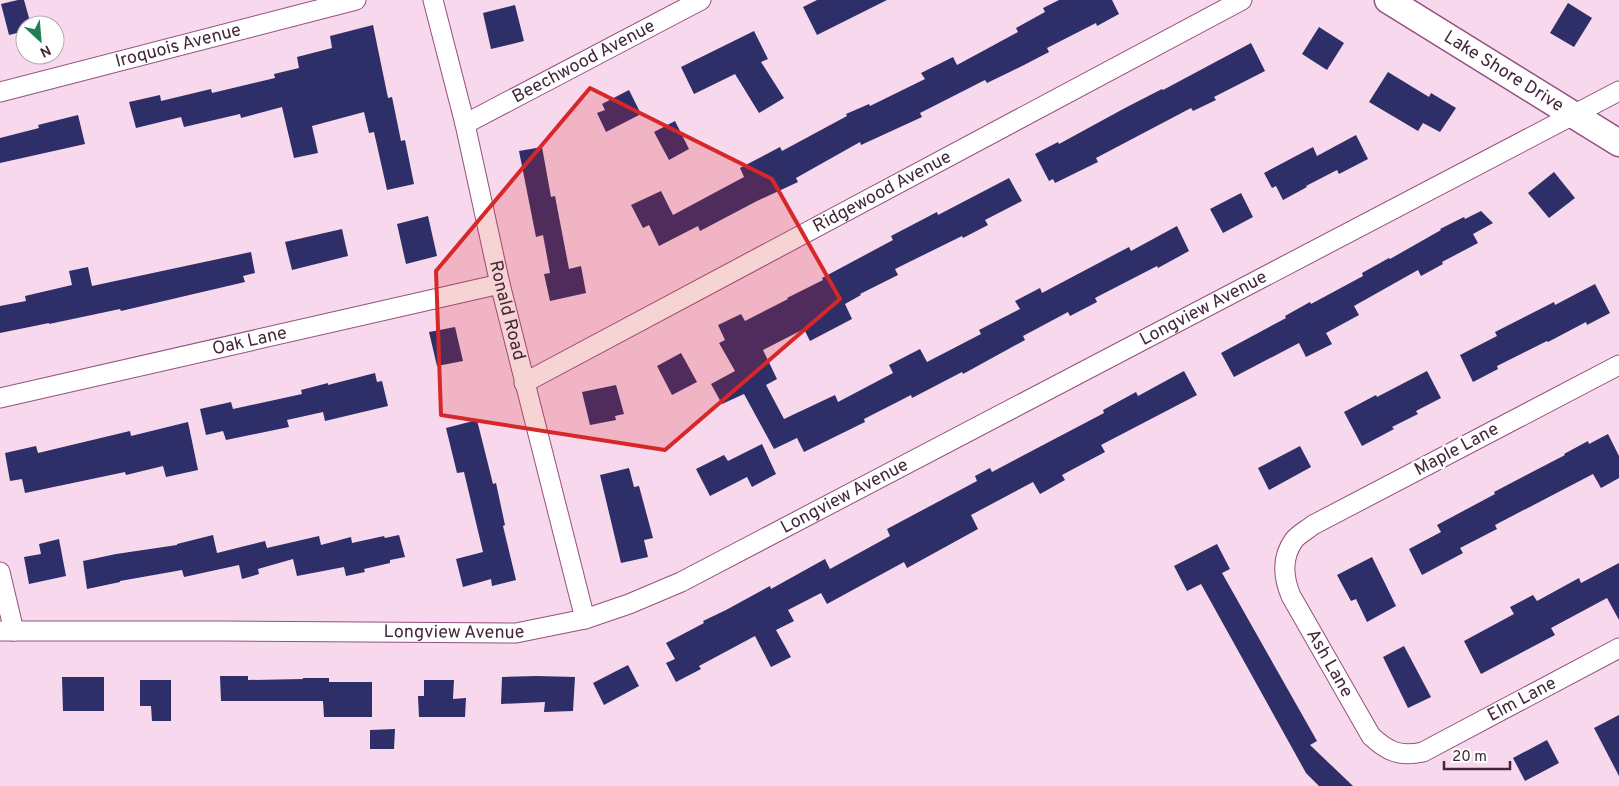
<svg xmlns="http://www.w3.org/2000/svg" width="1619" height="786" viewBox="0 0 1619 786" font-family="Overpass,sans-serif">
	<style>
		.building { fill: #2e2e68 }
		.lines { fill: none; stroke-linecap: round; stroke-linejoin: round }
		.street-casing { stroke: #935080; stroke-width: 21 }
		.secondary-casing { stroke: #935080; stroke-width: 29 }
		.street { stroke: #fff; stroke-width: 19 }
		.secondary { stroke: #fff; stroke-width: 26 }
		.marked { fill: #d62828; fill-opacity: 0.2; stroke: #d62828; stroke-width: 4; stroke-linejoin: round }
		.labels { text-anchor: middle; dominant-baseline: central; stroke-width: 5; stroke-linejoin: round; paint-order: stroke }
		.street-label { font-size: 18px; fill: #43263a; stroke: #fff }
	</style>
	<rect width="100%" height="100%" fill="#f7d8ec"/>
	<g class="building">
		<polygon points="18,0 24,0 31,25 25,25 25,31 9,35 1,4"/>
		<polygon points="817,0 887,0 817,35 803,7"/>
		<polygon points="1059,0 1112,0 1119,14 1097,26 1096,23 1047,48 1049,52 1024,65 987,83 985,80 920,113 922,117 861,145 860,142 796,178 798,182 757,201 700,231 698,226 659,246 649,225 643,228 631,205 661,191 673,215 744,177 740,168 780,147 782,151 847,116 846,114 869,104 870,106 925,79 921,73 953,57 957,65 1018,32 1016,28 1045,12 1043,8"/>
		<polygon points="1568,3 1592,18 1574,47 1550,33"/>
		<polygon points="515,5 524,41 491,49 483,13"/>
		<polygon points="373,25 388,98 392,97 401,141 405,140 414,184 387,190 374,132 369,133 364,112 312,126 318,153 294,158 282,107 241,118 240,114 184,127 181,117 136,128 129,102 160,95 161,101 211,89 212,93 275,78 274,74 299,68 297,57 332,48 330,36"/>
		<polygon points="1319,27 1344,43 1327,70 1302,54"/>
		<polygon points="754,31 768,59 761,62 784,98 759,113 735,74 694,94 681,67"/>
		<polygon points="1251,43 1265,71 1214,97 1216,100 1193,111 1191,108 1096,158 1098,162 1055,183 1053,179 1049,181 1035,154 1058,142 1059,144 1125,108 1162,89 1163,90"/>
		<polygon points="1388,72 1429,97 1431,93 1456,108 1440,132 1423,123 1418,131 1369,102"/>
		<polygon points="629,90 641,114 606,132 597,113 605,110 602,104"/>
		<polygon points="78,115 85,144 0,163 0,138 39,128 38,125"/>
		<polygon points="675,121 689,149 669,160 654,132"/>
		<polygon points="1356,135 1368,159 1339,174 1337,170 1306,186 1307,187 1283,200 1276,186 1272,188 1264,173 1313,147 1317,156"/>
		<polygon points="542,147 551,197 555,196 569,269 581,266 586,293 550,301 544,274 550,273 543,235 536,237 519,151"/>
		<polygon points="1554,172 1575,198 1549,218 1528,193"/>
		<polygon points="1009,178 1022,201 985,220 988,225 963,238 962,236 895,269 898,275 860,294 861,295 845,304 852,319 810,341 804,329 763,350 777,379 766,385 784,419 835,395 838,402 893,373 889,365 920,349 927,362 981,334 979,330 1020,309 1015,301 1040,288 1042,293 1129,247 1131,251 1177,226 1189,251 1158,268 1157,266 1095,298 1097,302 1070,316 1068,312 1023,336 1025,340 963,374 962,372 912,398 911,395 864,419 865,422 804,452 797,438 774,449 744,394 722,404 711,384 735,371 719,343 725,340 718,325 741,314 745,321 788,299 787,298 823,280 822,278 893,240 891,236 937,212 938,215"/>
		<polygon points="1241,193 1253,217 1223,233 1210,209"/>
		<polygon points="1481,211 1493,223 1473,234 1478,243 1442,262 1443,264 1421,276 1418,270 1354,306 1359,315 1326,333 1332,344 1306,357 1299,343 1234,377 1221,353 1286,318 1285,316 1310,302 1311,304 1363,276 1362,273 1389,258 1390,259 1441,230 1440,229 1464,217 1465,219"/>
		<polygon points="428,216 437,256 406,264 397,224"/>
		<polygon points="342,229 348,256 292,270 285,242"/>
		<polygon points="251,252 255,273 243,276 245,282 121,311 120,309 49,324 49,323 0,333 0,306 26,301 25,296 72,285 69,271 88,267 92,286"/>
		<polygon points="1595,284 1610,313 1587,325 1586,322 1548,342 1547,341 1497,366 1498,369 1473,382 1460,355 1497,336 1495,332 1554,302 1555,305"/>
		<polygon points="455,327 463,361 437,366 429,332"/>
		<polygon points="681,353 697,382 672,395 657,366"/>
		<polygon points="1184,371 1197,395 1101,445 1105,452 1062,475 1065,480 1040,494 1033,482 971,515 978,529 907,568 904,562 827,604 821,593 788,610 794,621 776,630 791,657 771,667 755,636 699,666 701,669 676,682 666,663 675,659 666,643 704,623 703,621 726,610 770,586 771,589 825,559 830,569 890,536 887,529 977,481 975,476 990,468 992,472 1104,413 1103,410 1136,392 1138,396"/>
		<polygon points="1427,371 1441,398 1416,411 1418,414 1392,427 1394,429 1362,446 1344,412 1376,395 1377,397"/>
		<polygon points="375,373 377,382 382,381 388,406 325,421 323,412 287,420 289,427 226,440 223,431 206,435 200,409 231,402 233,409 302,394 301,390 328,383 328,385"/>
		<polygon points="616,385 624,414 615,416 616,420 590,425 582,392"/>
		<polygon points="477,420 493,484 496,483 505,525 503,526 516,580 492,586 491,579 463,587 456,559 483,552 464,472 457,473 446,428"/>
		<polygon points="188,422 198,470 166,477 163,466 126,475 125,472 25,493 22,479 10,481 5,453 36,446 38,453 130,431 131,436"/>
		<polygon points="1608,434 1619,456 1619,478 1601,488 1593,474 1495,525 1497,529 1460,548 1463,553 1422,575 1409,549 1441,532 1437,525 1495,494 1494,492 1565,455 1564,454 1588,441 1589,444"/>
		<polygon points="762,444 776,474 752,487 747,477 710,496 696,469 724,455 728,461"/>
		<polygon points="1300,446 1311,467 1269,490 1258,468"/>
		<polygon points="629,468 634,487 639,486 653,538 644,540 648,557 621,563 600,475"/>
		<polygon points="213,535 217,553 265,541 267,548 319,536 321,545 351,537 352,543 384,536 385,538 399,535 405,557 390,560 390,563 364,569 365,572 346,576 344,567 297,576 293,559 258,569 259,574 242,579 239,565 184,577 182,570 120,581 120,582 87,589 83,561 116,554 177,545 177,544"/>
		<polygon points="59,539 66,576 29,584 24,557 41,554 39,544"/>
		<polygon points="1217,544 1230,569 1222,573 1317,741 1310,745 1353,786 1319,786 1306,773 1201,584 1187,591 1174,566"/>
		<polygon points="1372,557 1396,606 1367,622 1356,599 1351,601 1337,575"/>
		<polygon points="1619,563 1619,620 1607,598 1551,628 1555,635 1481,674 1464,641 1514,614 1510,607 1533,595 1537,601 1579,578 1581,583"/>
		<polygon points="1404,646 1431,697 1408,708 1383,657"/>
		<polygon points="628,665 639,686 604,705 593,683"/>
		<polygon points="220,676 248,676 248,680 303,679 303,678 329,678 329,682 372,682 372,717 324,717 323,701 221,701"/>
		<polygon points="537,676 575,677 573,711 544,712 545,702 501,704 502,677"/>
		<polygon points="62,677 104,677 104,711 63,711"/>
		<polygon points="140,680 171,680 171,721 152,721 151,706 140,706"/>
		<polygon points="424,680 454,680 453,699 466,698 465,717 419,717 418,696 424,696"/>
		<polygon points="1619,715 1619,776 1594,728"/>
		<polygon points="395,729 394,749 370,749 370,730"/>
		<polygon points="1547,740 1559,763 1525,781 1513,758"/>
	</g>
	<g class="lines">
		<defs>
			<g id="street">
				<path id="s1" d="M433 0 465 124 500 284 585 619"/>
				<path id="s2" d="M0 92 356 0"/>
				<path id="s3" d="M465 124 701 0"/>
				<path id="s4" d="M1619 365 1313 525C1307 530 1299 534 1294 540 1281 558 1283 577 1291 596L1371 736C1388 752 1400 757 1423 752L1619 648"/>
				<path id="s5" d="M524 383 1242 0"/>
				<path id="s6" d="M0 398 500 284"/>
				<polyline points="0,572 14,631"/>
				<path id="s7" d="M0 631H223L516 633 585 619 629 604 681 582 1619 91"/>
			</g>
			<g id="secondary">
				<path id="s8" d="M1388 0 1619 143"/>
			</g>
		</defs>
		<use href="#street" class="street-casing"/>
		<use href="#secondary" class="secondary-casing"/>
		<use href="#street" class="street"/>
		<use href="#secondary" class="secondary"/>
	</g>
	<path class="marked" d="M590 88 772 179 840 299 665 450 441 415 436 271Z"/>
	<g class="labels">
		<g class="street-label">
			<text stroke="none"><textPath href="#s2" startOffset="184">Iroquois Avenue</textPath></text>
			<text stroke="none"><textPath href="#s3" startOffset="134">Beechwood Avenue</textPath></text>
			<text stroke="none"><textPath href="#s8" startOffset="136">Lake Shore Drive</textPath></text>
			<text stroke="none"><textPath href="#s5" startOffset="406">Ridgewood Avenue</textPath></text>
			<text stroke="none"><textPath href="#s7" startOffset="1279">Longview Avenue</textPath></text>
			<text stroke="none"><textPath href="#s1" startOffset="319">Ronald Road</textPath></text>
			<text stroke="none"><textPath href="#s6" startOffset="256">Oak Lane</textPath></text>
			<text transform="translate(1457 450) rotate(-28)">Maple Lane</text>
			<text stroke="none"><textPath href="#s7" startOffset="874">Longview Avenue</textPath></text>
			<text stroke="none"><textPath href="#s7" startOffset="454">Longview Avenue</textPath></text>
			<text stroke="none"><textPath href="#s4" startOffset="506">Ash Lane</textPath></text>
			<text stroke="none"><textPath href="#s4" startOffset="759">Elm Lane</textPath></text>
		</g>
	</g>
	<g transform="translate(40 40) rotate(154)"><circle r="24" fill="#ffffff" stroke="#b4a8b0"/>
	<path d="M0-4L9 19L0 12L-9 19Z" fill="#217e54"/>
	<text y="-8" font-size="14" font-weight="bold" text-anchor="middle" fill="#43263a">N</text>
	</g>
	<path d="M1444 761v8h66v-8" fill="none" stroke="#43263a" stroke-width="2.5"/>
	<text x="1452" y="761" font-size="15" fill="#43263a" stroke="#ffffff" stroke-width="4" paint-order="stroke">20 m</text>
</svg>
